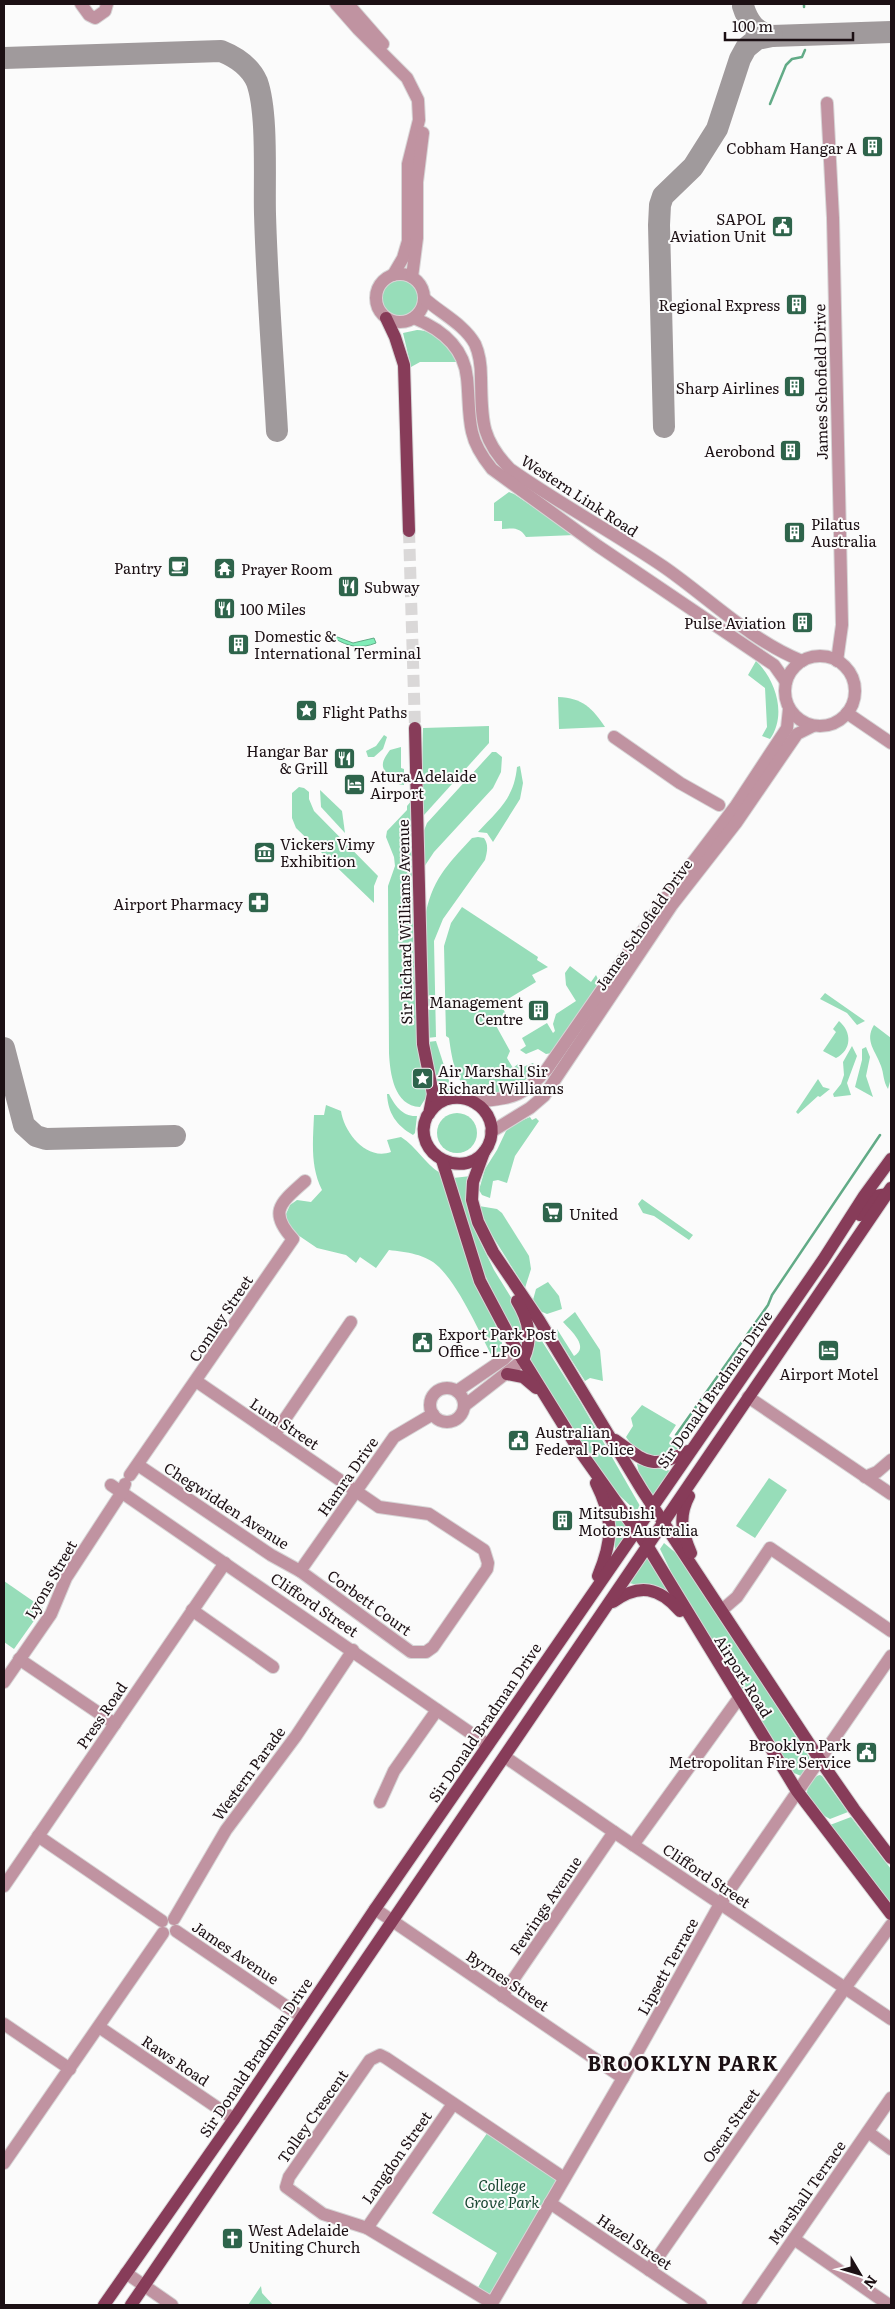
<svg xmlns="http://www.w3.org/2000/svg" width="895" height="2309" viewBox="0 0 895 2309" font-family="Literata,serif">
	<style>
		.green { fill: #97ddb9 }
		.water { fill: #80edb8; stroke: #62ab87 }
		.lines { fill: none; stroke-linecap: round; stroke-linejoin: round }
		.stream { stroke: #62ab87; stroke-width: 2.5 }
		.taxiway { stroke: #a09a9c; stroke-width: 22 }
		.major-tunnel { stroke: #dad8d8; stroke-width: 12; stroke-dasharray: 12 6; stroke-linecap: butt }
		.minor-casing { stroke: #d7d5d6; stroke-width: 14 }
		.major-casing { stroke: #d7d5d6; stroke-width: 14 }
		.minor { stroke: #c093a1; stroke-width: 12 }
		.major { stroke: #873c59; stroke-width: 12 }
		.labels { text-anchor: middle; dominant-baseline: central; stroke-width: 4; stroke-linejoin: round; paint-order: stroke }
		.poi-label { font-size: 15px; fill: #1c1014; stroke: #fbfbfb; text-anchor: start }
		.street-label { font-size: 15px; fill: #1c1014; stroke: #fbfbfb }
		.park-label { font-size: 15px; font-style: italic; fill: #184631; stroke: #fbfbfb }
		.district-label { font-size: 20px; font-weight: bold; letter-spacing: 1px; fill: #1c1014; stroke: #fbfbfb }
	</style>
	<rect width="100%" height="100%" fill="#fbfbfb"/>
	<g class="green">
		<circle cx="400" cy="299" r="19"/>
		<path d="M417 330C438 331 448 345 457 362H420L411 367 403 333Z"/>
		<path d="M509 492 514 494 575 535 526 537C520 527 513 528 502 529V521H494V503Z"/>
		<path d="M756 661C776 680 787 715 770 739L762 736 767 727 765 688 748 675Z"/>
		<path d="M558 697C583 698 592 708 605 727L559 729Z"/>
		<polygon points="489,726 489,743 424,815 421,814 423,728"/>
		<polygon points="384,735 387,737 383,749 374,757 368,757 366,751 376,746"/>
		<path d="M401 747V768L404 769V785C398 785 395 782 390 777 379 767 382 761 390 750Z"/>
		<polygon points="492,752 496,752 502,757 501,772 493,788 434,852 422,870 423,833 427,823"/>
		<path d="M520 766 523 783 520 799 493 842 487 833 478 832C498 810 514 799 517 767Z"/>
		<polygon points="299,787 304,788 309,792 309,799 314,811 378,876 374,886 374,903 296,828 292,818 292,793"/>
		<polygon points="320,790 342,811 345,833 321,807"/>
		<path d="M412 800C413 899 410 998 427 1096L420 1107C394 1106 390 1073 389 1053L388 886 395 866 394 857 386 837 387 831 407 810V806Z"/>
		<path d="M478 837 484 838C489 845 487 852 485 860L443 919 434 941 436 1037 427 1038 425 918C431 881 447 865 472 838Z"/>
		<path d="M462 907 538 957 537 960 548 967 532 975 536 982 500 1004 508 1017 502 1021 500 1018 494 1022 510 1051 507 1058 513 1068 518 1064 523 1067 533 1063 538 1069C521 1087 478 1110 460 1080 453 1067 451 1052 449 1038L446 1036 444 946 451 923Z"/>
		<polygon points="570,966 591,982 596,975 599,981 599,984 552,1053 546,1054 538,1049 526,1054 520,1050 526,1046 522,1038 547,1023 553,1033 555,1031 553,1024 556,1014 576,1001 566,985 565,973"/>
		<polygon points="825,993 865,1021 857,1025 847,1013 820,999"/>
		<path d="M839 1021C852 1032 852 1050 836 1058L823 1051 836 1032 833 1029Z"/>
		<path d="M874 1025 891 1038V1078L888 1089C883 1081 884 1074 881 1066 876 1051 864 1041 874 1025Z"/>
		<polygon points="436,1041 452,1090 440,1093 428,1042"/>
		<polygon points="852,1046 857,1056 847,1083 851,1095 834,1097 833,1094 841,1084 844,1075 843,1062"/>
		<polygon points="866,1047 870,1057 866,1076 873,1097 855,1087 862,1060 862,1049"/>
		<polygon points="818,1079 823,1087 830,1089 820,1097 818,1096 798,1114 796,1112"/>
		<path d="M387 1094H389C395 1106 403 1117 417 1116L415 1133 413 1135C396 1125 388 1113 387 1094Z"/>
		<path d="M326 1105 341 1111C344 1132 366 1161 391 1152L387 1140 401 1137C417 1147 424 1163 440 1173L502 1343 500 1355 494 1360C479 1332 461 1289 439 1267 426 1254 406 1252 389 1250L376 1268 360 1257 356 1263 346 1255 317 1248 292 1231 287 1222 286 1214 290 1205 297 1200 311 1202 322 1190C310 1166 313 1141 314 1115H324Z"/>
		<circle cx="457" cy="1133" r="20"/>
		<polygon points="530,1117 532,1120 536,1118 539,1121 515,1156 507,1183 498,1180 493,1181 490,1198 482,1195 479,1190 485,1169 497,1150 506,1131 516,1123"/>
		<polygon points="471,1176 467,1195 468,1210 477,1235 494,1270 520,1312 524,1345 519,1347 477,1258 453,1178"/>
		<polygon points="642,1199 693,1235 689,1240 654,1216 643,1213 638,1204"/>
		<polygon points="479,1206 497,1209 502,1213 529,1256 531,1269 525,1288 488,1229"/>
		<polygon points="548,1282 559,1296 562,1309 547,1314 540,1311 533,1300 536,1289"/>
		<path d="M575 1312 600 1350 603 1381 590 1378 585 1381 558 1339 557 1329 574 1356C590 1347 571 1331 563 1322Z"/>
		<polygon points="535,1330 581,1403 640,1506 636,1511 618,1494 607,1480 527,1360"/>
		<path d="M642 1405 676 1425 669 1436 683 1446C663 1464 640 1458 626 1437L633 1426 631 1418Z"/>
		<polygon points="637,1464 672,1471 654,1498 639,1473"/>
		<polygon points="769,1478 787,1490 755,1538 736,1526"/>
		<polygon points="604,1486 631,1532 615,1553 615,1535"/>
		<polygon points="664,1543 677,1554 702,1589 809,1757 809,1765 801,1776 794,1773 730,1673 673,1576 660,1549"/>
		<polygon points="646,1557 648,1557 669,1592 629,1583"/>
		<polygon points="4,1581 43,1608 14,1649 4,1642"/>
		<path d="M820 1775 822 1776 848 1812 830 1819 821 1814 807 1793C807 1786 813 1776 820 1775Z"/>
		<polygon points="851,1817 891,1869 891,1905 830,1825"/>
		<polygon points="490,2129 564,2178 492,2303 475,2293 497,2253 432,2213"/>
		<polygon points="261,2286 262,2293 273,2305 248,2305"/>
	</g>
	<path class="water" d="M335 636 353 643 374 638 376 643C361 649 348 647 334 638Z"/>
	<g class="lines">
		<g class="stream">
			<polyline points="804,4 804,7"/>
			<polyline points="770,104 786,65 792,59 802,57 805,50"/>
			<polyline points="676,1435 768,1305 772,1295 880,1135"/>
		</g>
		<g class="taxiway">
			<path d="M743 6C748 22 755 32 772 36L891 32"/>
			<path d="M4 58 221 51C236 57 250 66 257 82 268 113 264 179 265 214 267 287 273 359 277 431"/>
			<polyline points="664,427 659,225 660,205 663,196 693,167 717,129 740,59 746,48 757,39 772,36"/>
			<polyline points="4,1048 24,1125 36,1136 46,1139 175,1136"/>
		</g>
		<polyline class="major-tunnel" points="409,531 415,728"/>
		<defs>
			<g id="minor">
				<polyline points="81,4 89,15 95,18 105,11 107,4"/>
				<polyline points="336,4 358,29 407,78 418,100 419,120 408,164 408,241 403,258 393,275"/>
				<polyline points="348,4 383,44"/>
				<polyline points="827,103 833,218 842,625 837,661"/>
				<circle cx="400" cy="298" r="24"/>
				<polyline points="412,277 417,238 417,182 423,133"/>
				<path d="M424 298C440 313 464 324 475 344 480 355 481 367 481 378 482 419 480 438 510 469 560 504 614 533 664 567 710 599 750 640 802 661"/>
				<path d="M414 318C441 329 464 347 467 378 469 396 468 415 472 432 475 446 483 458 492 469L598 546 774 665 786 682"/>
				<circle cx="820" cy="691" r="35"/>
				<polyline points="847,713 891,743"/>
				<polyline points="614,737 680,783 719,805"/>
				<path d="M476 1102C513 1097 521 1099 547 1069L665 899 735 807 787 728 789 709"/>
				<polyline points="491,1132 530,1108 544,1096 672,905 736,823 797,734 813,726"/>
				<circle cx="447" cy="1405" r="17"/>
				<polyline points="457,1391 504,1359 515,1347"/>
				<polyline points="748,1397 891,1494"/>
				<polyline points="464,1406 523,1360"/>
				<polyline points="274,1435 351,1322"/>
				<polyline points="138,1465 271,1555 300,1571 411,1652 426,1652 433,1647 487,1569 488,1563 484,1550 429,1514 379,1507 196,1381"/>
				<path d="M130 1475 293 1239C267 1211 282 1202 305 1181"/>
				<polyline points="865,1477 877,1472 891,1460"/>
				<polyline points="111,1485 488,1745"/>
				<polyline points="300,1571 394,1437 433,1414"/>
				<polyline points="192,1610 273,1667"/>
				<polyline points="722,1610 737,1597 770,1548 891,1631"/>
				<polyline points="19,1659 115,1724"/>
				<polyline points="4,1682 51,1614 66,1578 122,1492 125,1484"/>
				<polyline points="505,1757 614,1832 891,2019"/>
				<polyline points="380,1802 394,1771 437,1710"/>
				<polyline points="38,1836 162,1921"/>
				<polyline points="633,1845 739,1698"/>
				<polyline points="4,1886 225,1563"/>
				<polyline points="375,1909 623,2078"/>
				<polyline points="174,1919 226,1830 296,1736 353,1650"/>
				<polyline points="176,1931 302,2017"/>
				<polyline points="502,1996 614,1832"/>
				<polyline points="4,2024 70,2069"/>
				<polyline points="99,2027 234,2119"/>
				<polyline points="868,2132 891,2149"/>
				<polyline points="4,2163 163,1933"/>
				<polyline points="550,2203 701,2305"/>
				<polyline points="367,2228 453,2104"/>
				<polyline points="794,2239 889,2305"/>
				<polyline points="649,2270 845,1988 891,1925"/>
				<polyline points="126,2273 172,2305"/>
				<polyline points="492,2303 367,2228 323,2214 286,2187 289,2177 370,2060 380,2055 386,2058 564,2178"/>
				<polyline points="491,2305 623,2078 720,1904 891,1656"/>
				<polyline points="748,2305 891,2098"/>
			</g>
			<g id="major">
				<polyline points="386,318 395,337 404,365 409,531"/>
				<polyline points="415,728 423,1044 433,1094 429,1114"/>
				<path d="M427 1116C409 1155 468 1184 488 1146 506 1109 454 1079 430 1112"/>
				<polyline points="484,1152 473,1182 472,1200 478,1222 493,1252 539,1320 642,1490 820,1760 854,1809 891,1858"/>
				<polyline points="442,1160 480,1281 515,1347 577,1447 648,1547 797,1791 891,1914"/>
				<polyline points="860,1215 875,1196 888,1194"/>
				<path d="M517 1301C529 1321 533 1339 523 1360"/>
				<polyline points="507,1374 523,1377 536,1388"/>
				<path d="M615 1440C646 1462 652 1471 688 1451"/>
				<path d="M596 1483C614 1519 613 1540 598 1576"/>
				<path d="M689 1496C678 1517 682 1532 691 1553"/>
				<path d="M613 1602C639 1583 659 1587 680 1611"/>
				<polyline points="104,2305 234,2119 375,1909 823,1260 864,1196 891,1159"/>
				<polyline points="131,2305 891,1188"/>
			</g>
		</defs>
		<use href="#minor" class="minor-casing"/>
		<use href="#major" class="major-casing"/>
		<use href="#minor" class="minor"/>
		<use href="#major" class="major"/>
	</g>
	<defs>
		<symbol id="building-square" viewBox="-11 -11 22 22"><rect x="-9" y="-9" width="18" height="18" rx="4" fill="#2e644b" stroke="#fbfbfb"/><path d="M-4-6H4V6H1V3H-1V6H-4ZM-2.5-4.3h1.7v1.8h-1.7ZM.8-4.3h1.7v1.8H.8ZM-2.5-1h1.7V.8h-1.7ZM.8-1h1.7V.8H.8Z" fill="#fff"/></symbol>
		<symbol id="civic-square" viewBox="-11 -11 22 22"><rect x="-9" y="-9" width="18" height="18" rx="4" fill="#2e644b" stroke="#fbfbfb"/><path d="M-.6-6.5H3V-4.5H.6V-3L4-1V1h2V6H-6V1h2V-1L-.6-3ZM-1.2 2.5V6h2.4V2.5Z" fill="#fff"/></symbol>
		<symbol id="cafe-square" viewBox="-11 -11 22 22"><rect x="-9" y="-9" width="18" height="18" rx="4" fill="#2e644b" stroke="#fbfbfb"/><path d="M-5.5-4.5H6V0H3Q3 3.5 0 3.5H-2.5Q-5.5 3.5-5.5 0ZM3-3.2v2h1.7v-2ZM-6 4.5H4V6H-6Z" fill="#fff"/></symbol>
		<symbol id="temple-square" viewBox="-11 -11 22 22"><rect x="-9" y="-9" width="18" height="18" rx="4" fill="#2e644b" stroke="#fbfbfb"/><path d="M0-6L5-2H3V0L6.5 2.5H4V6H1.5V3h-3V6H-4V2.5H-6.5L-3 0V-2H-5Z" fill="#fff"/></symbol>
		<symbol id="restaurant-square" viewBox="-11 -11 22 22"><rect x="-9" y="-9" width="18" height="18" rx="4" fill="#2e644b" stroke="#fbfbfb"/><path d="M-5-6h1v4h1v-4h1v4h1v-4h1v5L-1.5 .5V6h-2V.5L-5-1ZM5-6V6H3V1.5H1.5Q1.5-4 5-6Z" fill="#fff"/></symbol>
		<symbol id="sight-square" viewBox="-11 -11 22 22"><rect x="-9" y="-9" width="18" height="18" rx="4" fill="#2e644b" stroke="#fbfbfb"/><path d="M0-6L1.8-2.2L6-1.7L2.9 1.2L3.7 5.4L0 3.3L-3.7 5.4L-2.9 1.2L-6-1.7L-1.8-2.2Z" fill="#fff"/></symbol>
		<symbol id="hotel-square" viewBox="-11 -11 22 22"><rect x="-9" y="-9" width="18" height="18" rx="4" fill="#2e644b" stroke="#fbfbfb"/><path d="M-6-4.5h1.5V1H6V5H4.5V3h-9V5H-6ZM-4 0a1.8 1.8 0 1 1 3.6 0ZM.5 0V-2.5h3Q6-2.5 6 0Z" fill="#fff"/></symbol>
		<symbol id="museum-square" viewBox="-11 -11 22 22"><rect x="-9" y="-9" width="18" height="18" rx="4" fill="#2e644b" stroke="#fbfbfb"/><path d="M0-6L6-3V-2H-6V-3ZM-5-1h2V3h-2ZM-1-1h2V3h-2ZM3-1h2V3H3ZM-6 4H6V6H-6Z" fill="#fff"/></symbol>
		<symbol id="pharmacy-square" viewBox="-11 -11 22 22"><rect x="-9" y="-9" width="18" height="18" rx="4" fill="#2e644b" stroke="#fbfbfb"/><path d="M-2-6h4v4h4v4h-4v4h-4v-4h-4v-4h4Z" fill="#fff"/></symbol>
		<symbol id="supermarket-square" viewBox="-11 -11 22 22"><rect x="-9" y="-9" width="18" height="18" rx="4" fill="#2e644b" stroke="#fbfbfb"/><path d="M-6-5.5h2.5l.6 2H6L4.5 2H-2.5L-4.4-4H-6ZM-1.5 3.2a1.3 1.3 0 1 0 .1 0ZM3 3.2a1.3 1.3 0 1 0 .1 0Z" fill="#fff"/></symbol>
		<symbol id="church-square" viewBox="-11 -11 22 22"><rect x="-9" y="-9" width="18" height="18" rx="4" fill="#2e644b" stroke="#fbfbfb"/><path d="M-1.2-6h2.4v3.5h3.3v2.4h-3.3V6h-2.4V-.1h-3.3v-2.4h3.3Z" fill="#fff"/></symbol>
	</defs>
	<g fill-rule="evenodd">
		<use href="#building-square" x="860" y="134" width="25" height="25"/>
		<use href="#civic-square" x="770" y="214" width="25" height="25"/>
		<use href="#building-square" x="784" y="292" width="25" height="25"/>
		<use href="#building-square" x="782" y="374" width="25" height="25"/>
		<use href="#building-square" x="778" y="438" width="25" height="25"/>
		<use href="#building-square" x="782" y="520" width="25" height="25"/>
		<use href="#cafe-square" x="166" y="554" width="25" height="25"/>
		<use href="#temple-square" x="212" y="556" width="25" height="25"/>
		<use href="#restaurant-square" x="336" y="574" width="25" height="25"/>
		<use href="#restaurant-square" x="212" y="596" width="25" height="25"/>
		<use href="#building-square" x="790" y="610" width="25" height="25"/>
		<use href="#building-square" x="226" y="632" width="25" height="25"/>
		<use href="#sight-square" x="294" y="698" width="25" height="25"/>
		<use href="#restaurant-square" x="332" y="746" width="25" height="25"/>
		<use href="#hotel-square" x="342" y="772" width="25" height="25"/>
		<use href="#museum-square" x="252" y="840" width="25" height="25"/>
		<use href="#pharmacy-square" x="246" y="890" width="25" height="25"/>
		<use href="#building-square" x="526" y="998" width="25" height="25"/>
		<use href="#sight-square" x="410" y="1066" width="25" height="25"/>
		<use href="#supermarket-square" x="540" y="1200" width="25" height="25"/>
		<use href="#civic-square" x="410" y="1330" width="25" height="25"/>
		<use href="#hotel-square" x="816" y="1338" width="25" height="25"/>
		<use href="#civic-square" x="506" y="1428" width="25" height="25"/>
		<use href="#building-square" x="550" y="1508" width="25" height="25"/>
		<use href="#civic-square" x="854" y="1740" width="25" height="25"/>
		<use href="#church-square" x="220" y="2226" width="25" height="25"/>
	</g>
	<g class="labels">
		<g class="poi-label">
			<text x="857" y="147" text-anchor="end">Cobham Hangar A</text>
			<text x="766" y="218" text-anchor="end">SAPOL<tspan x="766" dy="17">Aviation Unit</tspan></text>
			<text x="780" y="304" text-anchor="end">Regional Express</text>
			<text x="779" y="387" text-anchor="end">Sharp Airlines</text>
			<text x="775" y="450" text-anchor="end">Aerobond</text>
			<text x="811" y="523">Pilatus<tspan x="811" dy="17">Australia</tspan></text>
			<text x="162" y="567" text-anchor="end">Pantry</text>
			<text x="241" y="568">Prayer Room</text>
			<text x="364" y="586">Subway</text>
			<text x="240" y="608">100 Miles</text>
			<text x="786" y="622" text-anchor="end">Pulse Aviation</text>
			<text x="254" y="635">Domestic &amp;<tspan x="254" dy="17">International Terminal</tspan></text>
			<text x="322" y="711">Flight Paths</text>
			<text x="328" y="750" text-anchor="end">Hangar Bar<tspan x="328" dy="17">&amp; Grill</tspan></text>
			<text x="370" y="775">Atura Adelaide<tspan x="370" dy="17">Airport</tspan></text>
			<text x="280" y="843">Vickers Vimy<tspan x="280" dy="17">Exhibition</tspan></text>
			<text x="243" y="903" text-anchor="end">Airport Pharmacy</text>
			<text x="523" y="1001" text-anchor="end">Management<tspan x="523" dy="17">Centre</tspan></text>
			<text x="438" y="1070">Air Marshal Sir<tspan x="438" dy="17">Richard Williams</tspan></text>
			<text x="569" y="1213">United</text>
			<text x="438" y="1333">Export Park Post<tspan x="438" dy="17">Office - LPO</tspan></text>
			<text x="829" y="1373" text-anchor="middle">Airport Motel</text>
			<text x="535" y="1431">Australian<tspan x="535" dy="17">Federal Police</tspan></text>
			<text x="578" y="1512">Mitsubishi<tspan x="578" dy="17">Motors Australia</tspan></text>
			<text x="851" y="1744" text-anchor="end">Brooklyn Park<tspan x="851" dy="17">Metropolitan Fire Service</tspan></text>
			<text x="248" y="2229">West Adelaide<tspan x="248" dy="17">Uniting Church</tspan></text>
		</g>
		<g class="street-label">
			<text transform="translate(820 382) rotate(-91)">James Schofield Drive</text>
			<text transform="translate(580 495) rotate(33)">Western Link Road</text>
			<text transform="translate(404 922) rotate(-91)">Sir Richard Williams Avenue</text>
			<text transform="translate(643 924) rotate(-55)">James Schofield Drive</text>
			<text transform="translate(220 1318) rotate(-56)">Comley Street</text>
			<text transform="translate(714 1389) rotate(-55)">Sir Donald Bradman Drive</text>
			<text transform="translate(285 1423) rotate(34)">Lum Street</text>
			<text transform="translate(347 1476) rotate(-55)">Hamra Drive</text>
			<text transform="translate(227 1505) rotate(33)">Chegwidden Avenue</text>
			<text transform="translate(50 1579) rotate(-60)">Lyons Street</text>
			<text transform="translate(370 1602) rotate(36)">Corbett Court</text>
			<text transform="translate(315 1604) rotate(34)">Clifford Street</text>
			<text transform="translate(744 1676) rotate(58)">Airport Road</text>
			<text transform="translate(101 1715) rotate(-56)">Press Road</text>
			<text transform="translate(484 1722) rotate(-56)">Sir Donald Bradman Drive</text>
			<text transform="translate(248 1773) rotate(-54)">Western Parade</text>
			<text transform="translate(707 1875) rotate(34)">Clifford Street</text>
			<text transform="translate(545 1905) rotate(-56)">Fewings Avenue</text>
			<text transform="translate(236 1952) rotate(34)">James Avenue</text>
			<text transform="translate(667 1966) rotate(-61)">Lipsett Terrace</text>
			<text transform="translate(508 1980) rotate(34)">Byrnes Street</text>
			<text transform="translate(255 2057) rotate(-56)">Sir Donald Bradman Drive</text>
			<text transform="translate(176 2060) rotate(34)">Raws Road</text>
			<text transform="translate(312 2116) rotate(-55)">Tolley Crescent</text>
			<text transform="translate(730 2125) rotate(-55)">Oscar Street</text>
			<text transform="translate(396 2157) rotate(-55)">Langdon Street</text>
			<text transform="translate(806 2192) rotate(-55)">Marshall Terrace</text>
			<text transform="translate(635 2241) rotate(34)">Hazel Street</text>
		</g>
		<g class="park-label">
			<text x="502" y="2184">College<tspan x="502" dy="17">Grove Park</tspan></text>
		</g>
		<g class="district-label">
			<text x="683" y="2062">BROOKLYN PARK</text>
		</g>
	</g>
	<rect width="895" height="2309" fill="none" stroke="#1c1014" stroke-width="10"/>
	<g transform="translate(860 2274) rotate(128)" stroke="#fbfbfb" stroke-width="4" paint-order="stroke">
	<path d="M0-4L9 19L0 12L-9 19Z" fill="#1c1014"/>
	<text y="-8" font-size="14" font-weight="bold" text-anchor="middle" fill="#1c1014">N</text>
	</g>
	<path d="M725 32v8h128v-8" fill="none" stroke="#1c1014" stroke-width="2.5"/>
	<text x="732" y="32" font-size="15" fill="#1c1014" stroke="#fbfbfb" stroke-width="4" paint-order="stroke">100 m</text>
</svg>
